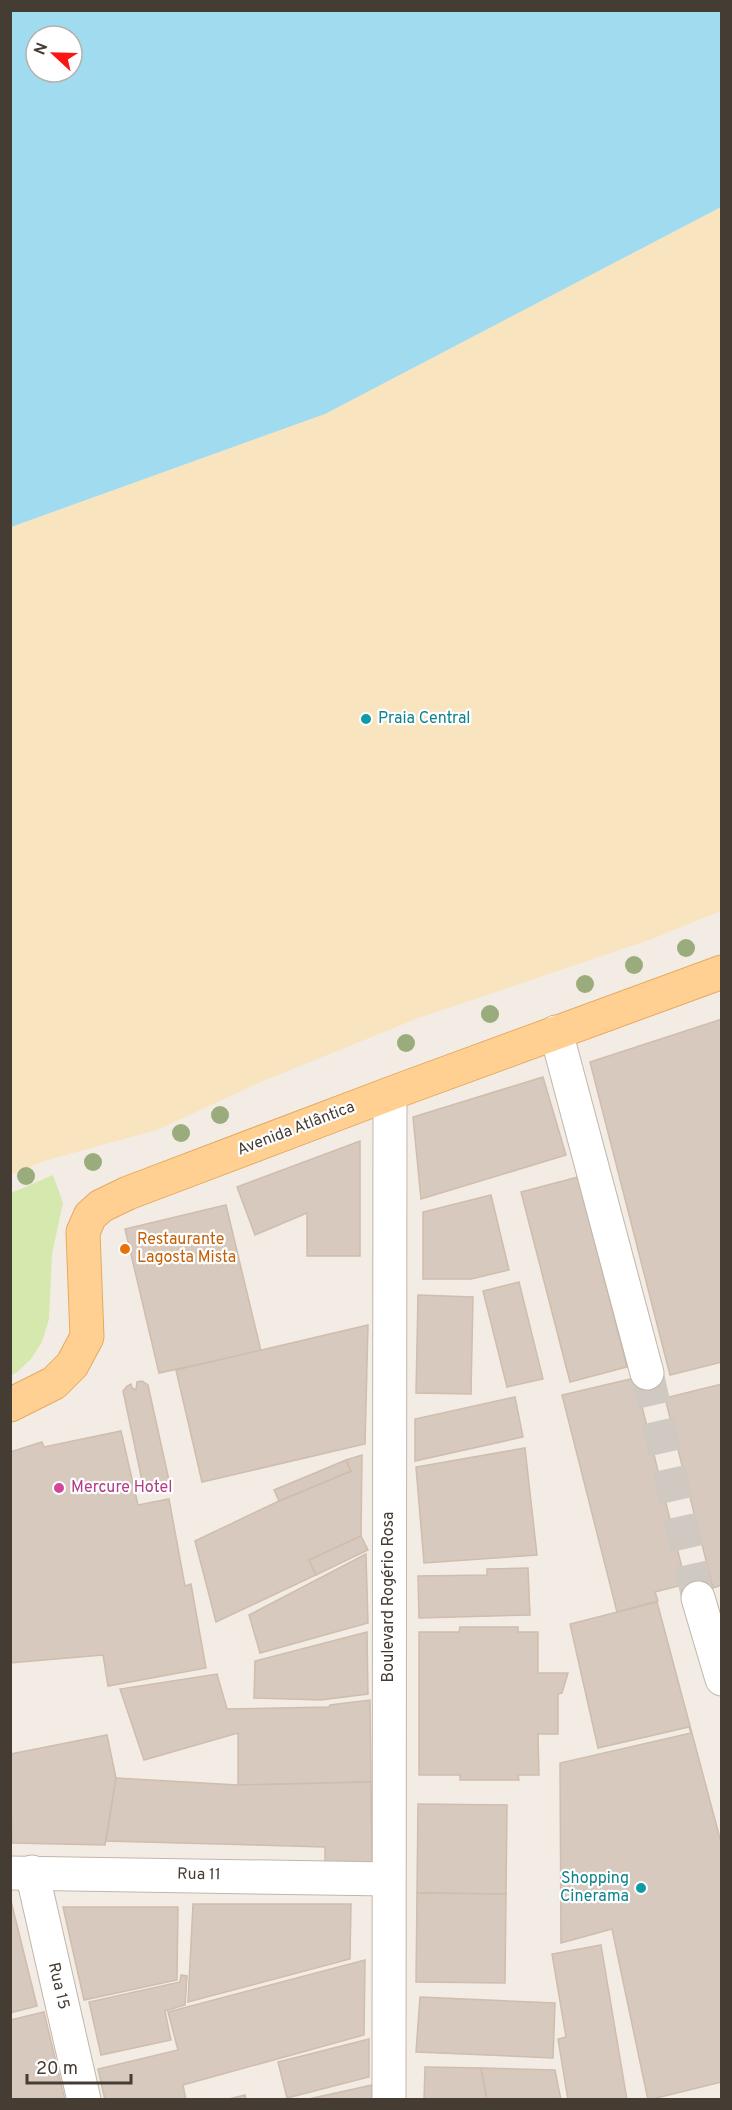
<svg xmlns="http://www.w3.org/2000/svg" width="732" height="2110" viewBox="0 0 732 2110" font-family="Overpass,sans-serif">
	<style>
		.green { fill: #d5e8ad }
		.sand { fill: #f8e4bf }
		.water { fill: #a0dbf0; fill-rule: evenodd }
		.building { fill: #d7c9bd; stroke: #cfbdad; stroke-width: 1.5 }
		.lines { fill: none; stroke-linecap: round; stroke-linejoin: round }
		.minor-tunnel { stroke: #d0c9c2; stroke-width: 33; stroke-dasharray: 33 16; stroke-linecap: butt }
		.minor-casing { stroke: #c1b6aa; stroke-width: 35 }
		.major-casing { stroke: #e4aa61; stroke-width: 35 }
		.minor { stroke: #fff; stroke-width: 33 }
		.major { stroke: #ffd091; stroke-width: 33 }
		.tree { fill: #9aac7c }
		.culture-dot { fill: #0f9aa8; stroke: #fff; stroke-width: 2 }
		.food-dot { fill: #e8710a; stroke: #fff; stroke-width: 2 }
		.hotel-dot { fill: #d1479c; stroke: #fff; stroke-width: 2 }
		.labels { text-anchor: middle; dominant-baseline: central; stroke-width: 4.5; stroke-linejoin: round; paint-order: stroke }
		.culture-label { font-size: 16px; fill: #0d838f; stroke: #fff; text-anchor: start }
		.street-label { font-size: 16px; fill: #453c34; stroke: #fff }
		.food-label { font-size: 16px; fill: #c56008; stroke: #fff; text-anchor: start }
		.hotel-label { font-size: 16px; fill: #b23c85; stroke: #fff; text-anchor: start }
	</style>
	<rect width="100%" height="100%" fill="#f3ece5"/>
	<polygon class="green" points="53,1175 63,1203 52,1254 49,1319 42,1342 31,1359 16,1373 11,1375 11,1193"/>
	<polygon class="sand" points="721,207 721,911 652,939 416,1019 263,1081 157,1130 44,1161 11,1175 11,527 325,414"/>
	<path class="water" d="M11 10 721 11V207L325 414 11 527ZM36 36H72V72H36Z"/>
	<g class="building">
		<polygon points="722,1019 722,1362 670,1375 590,1062"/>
		<polygon points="543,1077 566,1155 421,1199 413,1117"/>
		<polygon points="360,1141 360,1256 307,1256 307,1213 255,1235 237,1187"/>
		<polygon points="578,1177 627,1367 570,1382 521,1192"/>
		<polygon points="491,1195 509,1270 471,1279 423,1279 423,1212"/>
		<polygon points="226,1205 261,1351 159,1373 125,1229"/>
		<polygon points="519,1282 543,1379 507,1387 483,1291"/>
		<polygon points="418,1295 473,1297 471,1394 416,1393"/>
		<polygon points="368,1325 365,1444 202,1482 176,1370"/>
		<polygon points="635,1378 686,1584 655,1592 658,1601 617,1612 562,1395"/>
		<polygon points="142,1381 148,1385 170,1485 144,1490 123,1391 127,1386 131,1384 132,1388 136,1390 137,1382"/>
		<polygon points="722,1384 722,1585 713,1588 665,1398"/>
		<polygon points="515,1397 523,1437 415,1461 415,1419"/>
		<polygon points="121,1431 138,1505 169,1499 185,1586 191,1584 206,1668 108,1686 103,1655 10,1663 10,1452 42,1442 44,1447"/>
		<polygon points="525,1448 537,1555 424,1563 416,1467"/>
		<polygon points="362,1455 361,1536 309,1560 316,1575 216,1622 195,1541 279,1501 351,1471 346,1460"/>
		<polygon points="346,1460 351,1471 279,1501 274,1490"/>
		<polygon points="361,1536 368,1550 316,1575 309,1560"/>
		<polygon points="366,1554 368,1623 260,1653 249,1615"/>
		<polygon points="528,1568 530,1615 419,1618 418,1576 487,1575 487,1569"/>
		<polygon points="657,1602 722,1846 722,2082 648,2100 612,1929 561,1943 560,1763 691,1733 689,1727 598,1748 570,1624"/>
		<polygon points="460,1627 518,1627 518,1632 538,1632 538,1673 568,1673 562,1693 558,1694 558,1734 538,1734 539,1775 518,1775 519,1780 460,1780 460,1775 419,1775 419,1632 459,1632"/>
		<polygon points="367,1632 368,1694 321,1700 254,1698 255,1661"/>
		<polygon points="217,1674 227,1709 329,1707 330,1705 370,1700 371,1782 238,1785 238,1733 144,1760 120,1689"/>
		<polygon points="107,1735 116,1778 105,1845 12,1843 10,1754"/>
		<polygon points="116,1778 238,1785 371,1782 372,1863 325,1864 325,1847 106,1841"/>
		<polygon points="418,1804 507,1805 506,1894 417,1893"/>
		<polygon points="417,1893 506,1894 505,1983 416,1982"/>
		<polygon points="10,1897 37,2006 10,2013"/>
		<polygon points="193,1904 351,1904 350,1959 188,2002"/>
		<polygon points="63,1907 178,1907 177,1980 84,2000"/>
		<polygon points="601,1945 627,2100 568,2100 558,2039 566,2037 552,1954"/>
		<polygon points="365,1960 364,2035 183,2085 186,2100 105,2100 98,2069 178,2050 168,2012"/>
		<polygon points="181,1975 187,1976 185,2005 165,2011 171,2040 101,2055 89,2002 180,1982"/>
		<polygon points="420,1997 555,2003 553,2058 416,2052"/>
		<polygon points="44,2012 65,2100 10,2100 10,2020"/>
		<polygon points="369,2039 369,2077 287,2098 278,2062"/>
		<polygon points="425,2067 481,2068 487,2100 424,2100"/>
		<polygon points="481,2068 555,2070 561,2100 487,2100"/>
		<polygon points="372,2085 372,2100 304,2100"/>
		<polygon points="245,2095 246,2100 225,2100"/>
	</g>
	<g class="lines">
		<polyline class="minor-tunnel" points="647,1373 698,1598"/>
		<defs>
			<g id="minor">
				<polyline points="556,1032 647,1373"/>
				<polyline points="698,1598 722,1679"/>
				<polyline points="32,1872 84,2100"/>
				<polyline points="10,1873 388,1879"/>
				<polyline points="389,2100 390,1094"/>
			</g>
			<polyline id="major" points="10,1405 54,1383 72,1365 87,1337 83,1232 90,1216 101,1206 128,1193 400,1090 722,972"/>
		</defs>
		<use href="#minor" class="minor-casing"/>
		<use href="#major" class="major-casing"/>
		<use href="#minor" class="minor"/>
		<use href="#major" class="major"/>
	</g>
	<g class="tree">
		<circle cx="686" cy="948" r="9"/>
		<circle cx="634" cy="965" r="9"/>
		<circle cx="585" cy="984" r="9"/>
		<circle cx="490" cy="1014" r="9"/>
		<circle cx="406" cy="1043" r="9"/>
		<circle cx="220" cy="1115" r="9"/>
		<circle cx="181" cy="1133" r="9"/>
		<circle cx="93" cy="1162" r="9"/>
		<circle cx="26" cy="1176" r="9"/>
	</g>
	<g class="culture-dot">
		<circle cx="366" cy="719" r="6"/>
		<circle cx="641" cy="1888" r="6"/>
	</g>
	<circle class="food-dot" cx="125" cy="1249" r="6"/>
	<circle class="hotel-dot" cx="59" cy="1488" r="6"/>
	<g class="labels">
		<g class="culture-label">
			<text x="378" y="719">Praia Central</text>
			<text x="629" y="1879" text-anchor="end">Shopping<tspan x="629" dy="18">Cinerama</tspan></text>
		</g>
		<g class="street-label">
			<text transform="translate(296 1129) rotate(-21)">Avenida Atlântica</text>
			<text transform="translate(389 1597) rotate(-90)">Boulevard Rogério Rosa</text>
			<text transform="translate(199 1875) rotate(1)">Rua 11</text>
			<text transform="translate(58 1986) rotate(77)">Rua 15</text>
		</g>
		<g class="food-label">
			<text x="137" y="1240">Restaurante<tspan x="137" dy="18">Lagosta Mista</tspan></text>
		</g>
		<g class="hotel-label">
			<text x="71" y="1488">Mercure Hotel</text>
		</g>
	</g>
	<rect width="732" height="2110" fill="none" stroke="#453c34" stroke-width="24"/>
	<g transform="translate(54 54) rotate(292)"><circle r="28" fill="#ffffff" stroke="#b5b1ae" stroke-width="1.5"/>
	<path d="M0-4.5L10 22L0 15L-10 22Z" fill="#fc1513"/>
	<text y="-9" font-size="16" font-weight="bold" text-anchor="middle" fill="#453c34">N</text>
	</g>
	<path d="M27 2074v9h104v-9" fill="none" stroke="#453c34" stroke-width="3"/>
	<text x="36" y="2074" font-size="18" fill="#453c34" stroke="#ffffff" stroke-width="4.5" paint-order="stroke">20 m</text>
</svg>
